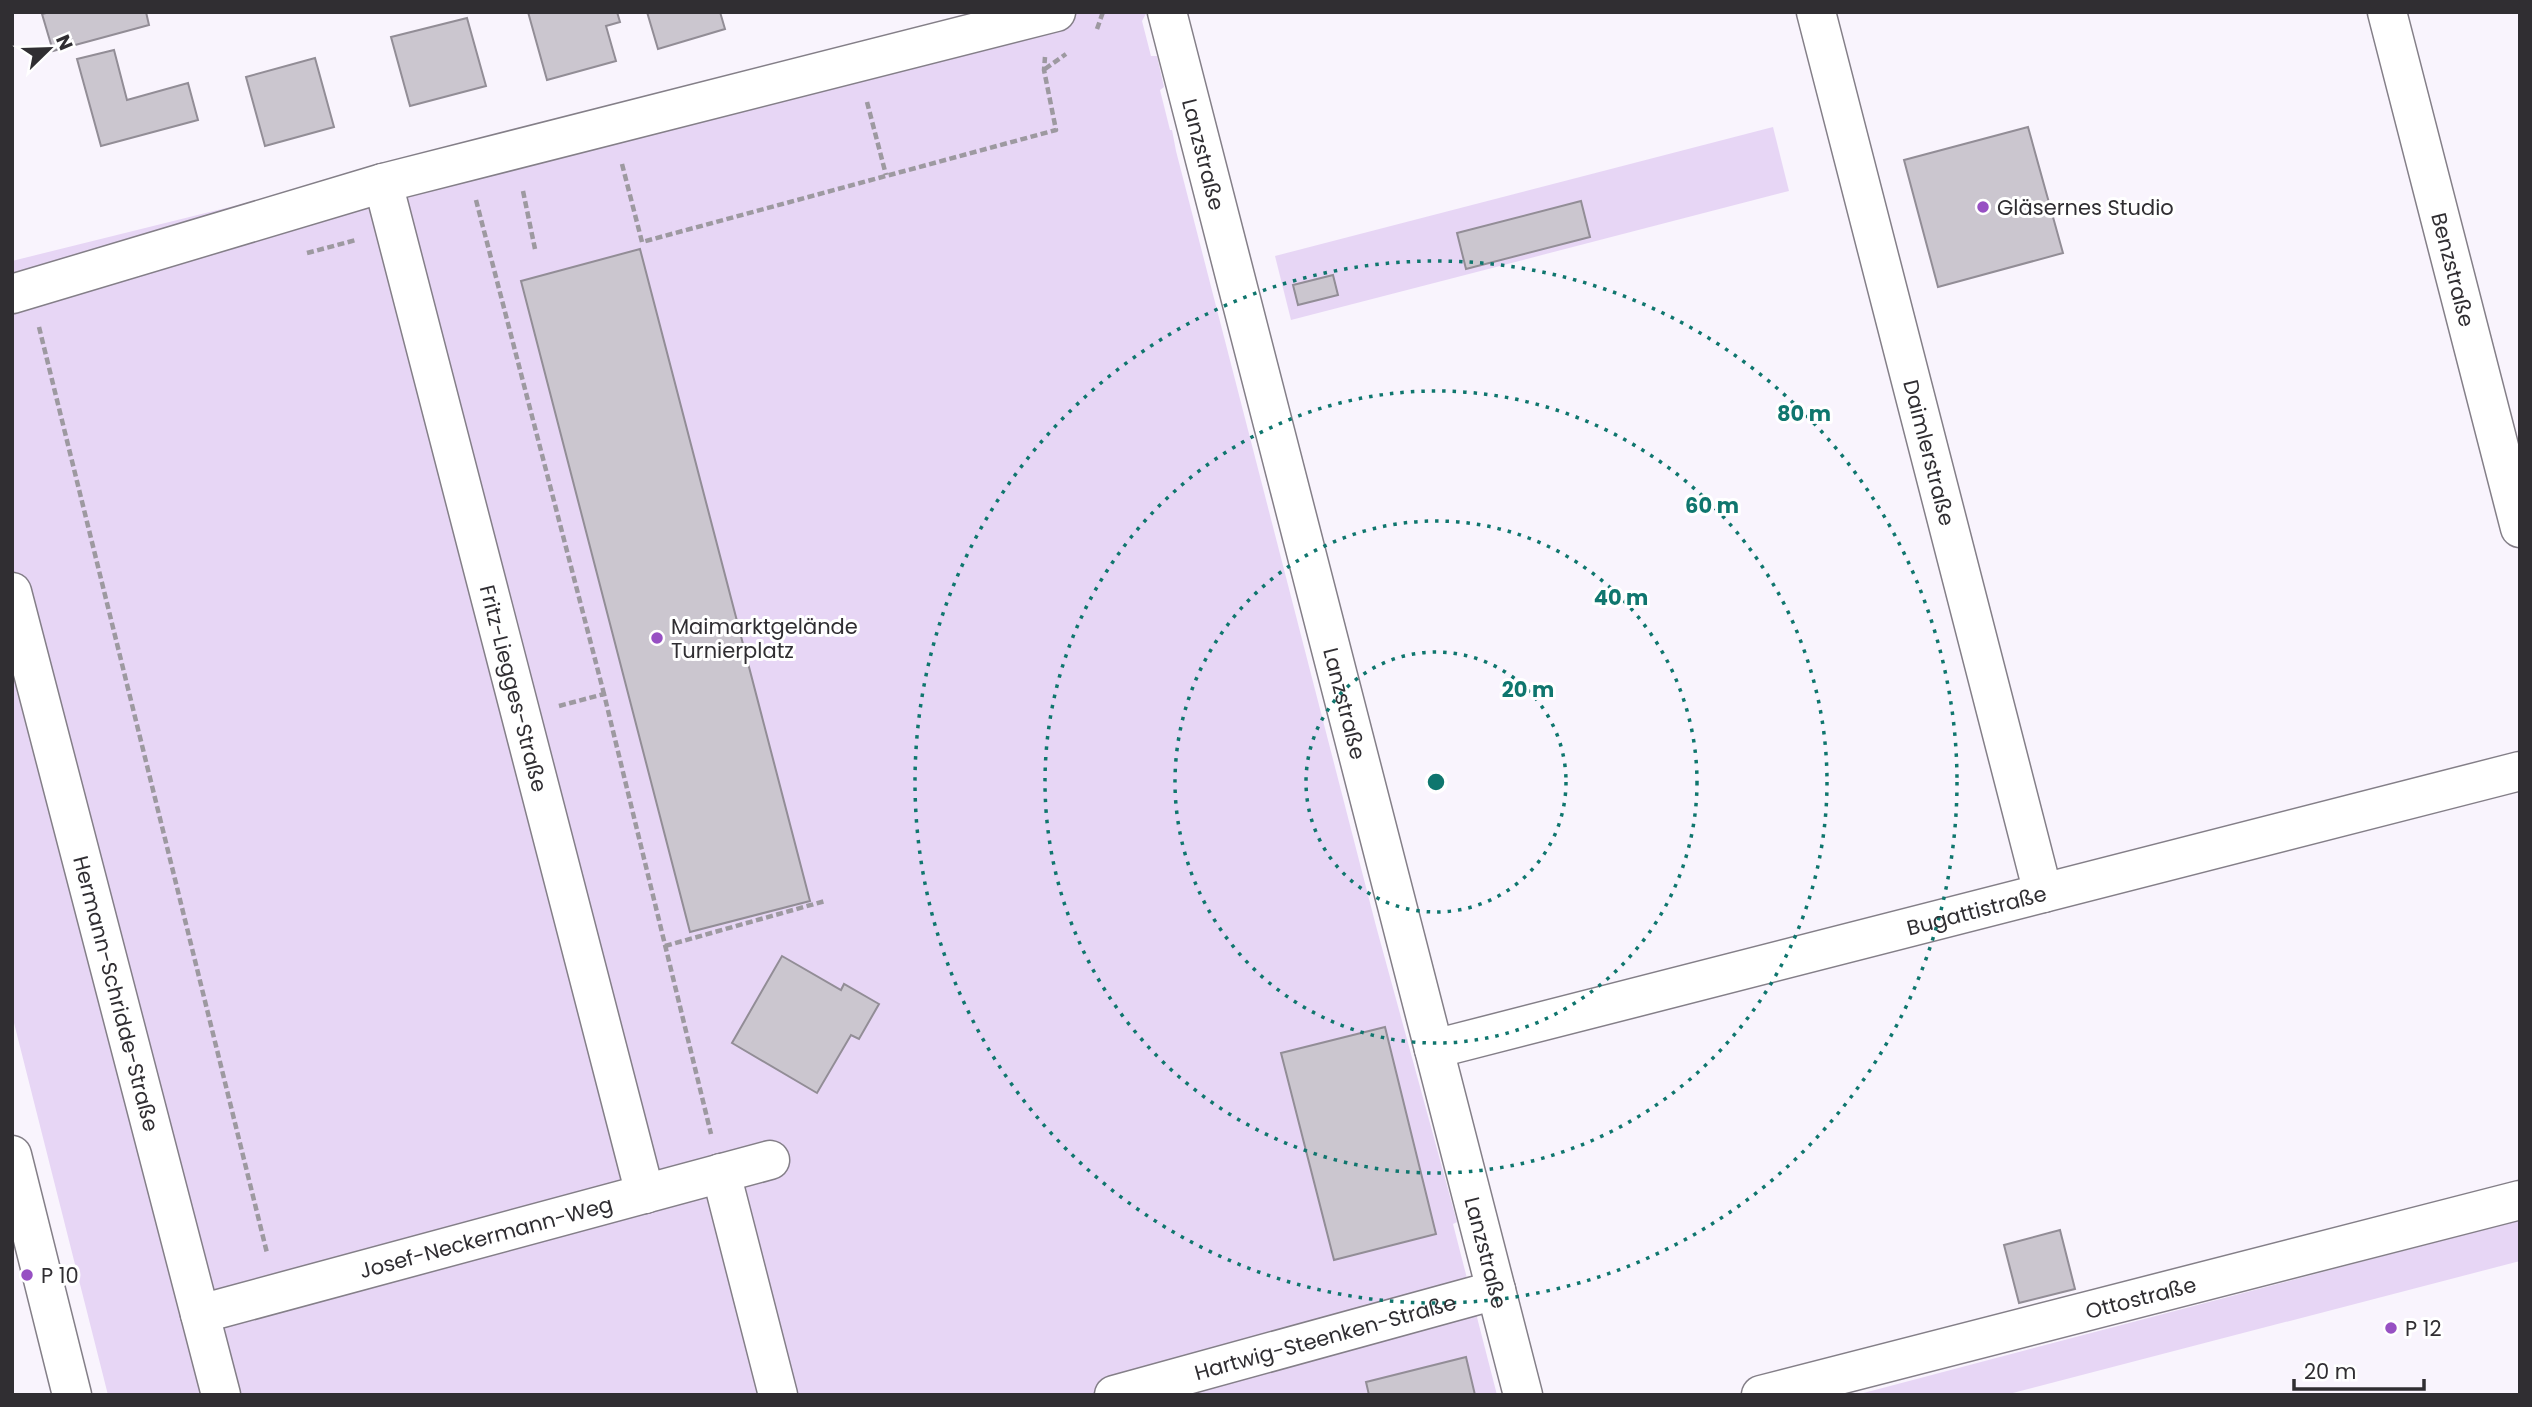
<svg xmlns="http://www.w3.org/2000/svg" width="2532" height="1407" viewBox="0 0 2532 1407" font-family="Poppins,sans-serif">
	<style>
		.green { fill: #e7d6f5 }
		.building { fill: #cbc6cf; stroke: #928d96; stroke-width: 2 }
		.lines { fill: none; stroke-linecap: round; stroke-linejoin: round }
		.minor-casing { stroke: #847f88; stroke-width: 41 }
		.path { stroke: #9d99a0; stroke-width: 4.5; stroke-dasharray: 7 3.5; stroke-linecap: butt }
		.minor { stroke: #fff; stroke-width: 38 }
		.ring { fill: none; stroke: #0f766e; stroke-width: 3.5; stroke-dasharray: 3.5 7 }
		.poi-dot { fill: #9750c3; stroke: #fff; stroke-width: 2.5 }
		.labels { text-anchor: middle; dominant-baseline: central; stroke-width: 6; stroke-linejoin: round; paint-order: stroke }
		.street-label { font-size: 21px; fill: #302e32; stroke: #fff }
		.poi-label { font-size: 21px; fill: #302e32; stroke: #fff; text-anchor: start }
		.centre { fill: #0f766e; stroke: #fff; stroke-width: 3.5 }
		.ring-label { font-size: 21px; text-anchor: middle; font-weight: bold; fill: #0f766e; stroke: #fff; stroke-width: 6; stroke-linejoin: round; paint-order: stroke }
	</style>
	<rect width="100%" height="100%" fill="#f9f4fd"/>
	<g class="green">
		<polygon points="1015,12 1147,12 1142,21 1151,56 1157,56 1164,87 1160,90 1170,130 1172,130 1176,151 1376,926 1457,1222 1453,1224 1497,1395 108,1395 12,1015 12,261"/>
		<polygon points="1773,127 1789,191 1291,320 1275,256"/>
		<polygon points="2520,1220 2520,1261 2005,1395 1856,1395"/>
	</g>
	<g class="building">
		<polygon points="50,12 146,12 149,25 53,51 42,14"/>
		<polygon points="528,12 617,12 620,22 606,26 616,61 547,80"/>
		<polygon points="647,12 720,12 725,29 658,49"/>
		<polygon points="467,18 486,86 410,106 391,37"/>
		<polygon points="114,50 127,100 188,83 198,120 101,146 77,59"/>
		<polygon points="315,58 334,127 265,146 246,77"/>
		<polygon points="2028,127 2063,253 1938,287 1904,160"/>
		<polygon points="1581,201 1590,237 1466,269 1457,233"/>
		<polygon points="640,249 810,901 690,932 521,281"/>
		<polygon points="1333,275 1338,295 1298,305 1293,285"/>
		<polygon points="782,956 841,990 844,984 879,1004 859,1039 851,1035 817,1093 732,1043"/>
		<polygon points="1385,1027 1436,1234 1334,1260 1281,1053"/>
		<polygon points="2060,1230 2075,1289 2019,1303 2004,1245"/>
		<polygon points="1466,1357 1475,1395 1369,1395 1366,1382"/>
	</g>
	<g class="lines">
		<defs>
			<g id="minor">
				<path id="s1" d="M1167 12 1523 1395"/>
				<path id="s2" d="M1816 12 2043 893"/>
				<path id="s3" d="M2387 12 2520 528"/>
				<path id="s4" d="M383 183 645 1194"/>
				<polyline points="12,294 383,183 1056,12"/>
				<path id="s5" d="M12 592 221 1395"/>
				<path id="s6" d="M1434 1049 2520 771"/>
				<polyline points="12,1155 72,1395"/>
				<polyline points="721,1173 778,1395"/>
				<path id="s7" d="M200 1314 770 1160"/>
				<path id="s8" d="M1114 1395 1496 1290"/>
				<path id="s9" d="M1761 1395 2520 1200"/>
			</g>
		</defs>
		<use href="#minor" class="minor-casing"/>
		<g class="path">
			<polyline points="1097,29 1103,12"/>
			<polyline points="1045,69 1066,54"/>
			<polyline points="867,102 886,175"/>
			<polyline points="622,164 642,242 1056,130 1044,70 1045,57"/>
			<polyline points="523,191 535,249"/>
			<polyline points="476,200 604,694"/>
			<polyline points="307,253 356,240"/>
			<polyline points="39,327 267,1253"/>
			<polyline points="559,706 604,694 711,1134"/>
			<polyline points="665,946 825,901"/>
		</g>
		<use href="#minor" class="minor"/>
	</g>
	<g class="ring">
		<circle cx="1436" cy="782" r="130"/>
		<circle cx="1436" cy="782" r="261"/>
		<circle cx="1436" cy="782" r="391"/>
		<circle cx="1436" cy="782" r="521"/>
	</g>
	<g class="poi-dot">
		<circle cx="1983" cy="207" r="7"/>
		<circle cx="657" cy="638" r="7"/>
		<circle cx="27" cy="1275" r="7"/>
		<circle cx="2391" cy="1328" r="7"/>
	</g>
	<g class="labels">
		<g class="street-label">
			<text stroke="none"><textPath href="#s1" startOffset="147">Lanzstraße</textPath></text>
			<text stroke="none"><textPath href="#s3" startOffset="266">Benzstraße</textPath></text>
			<text stroke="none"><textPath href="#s2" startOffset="455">Daimlerstraße</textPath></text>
			<text stroke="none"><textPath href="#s4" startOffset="522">Fritz-Liegges-Straße</textPath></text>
			<text stroke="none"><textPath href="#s1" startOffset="714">Lanzstraße</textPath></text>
			<text stroke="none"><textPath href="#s6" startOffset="560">Bugattistraße</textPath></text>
			<text stroke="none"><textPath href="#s5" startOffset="415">Hermann-Schridde-Straße</textPath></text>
			<text stroke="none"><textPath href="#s7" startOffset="296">Josef-Neckermann-Weg</textPath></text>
			<text stroke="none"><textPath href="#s1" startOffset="1281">Lanzstraße</textPath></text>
			<text stroke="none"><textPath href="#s9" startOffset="392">Ottostraße</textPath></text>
			<text stroke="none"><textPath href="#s8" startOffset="219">Hartwig-Steenken-Straße</textPath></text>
		</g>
		<g class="poi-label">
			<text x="1997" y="207">Gläsernes Studio</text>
			<text x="671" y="626">Maimarktgelände<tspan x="671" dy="24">Turnierplatz</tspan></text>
			<text x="41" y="1275">P 10</text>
			<text x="2405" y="1328">P 12</text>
		</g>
	</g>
	<circle cx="1436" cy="782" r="10" class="centre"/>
	<g class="ring-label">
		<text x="1804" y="421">80 m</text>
		<text x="1712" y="513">60 m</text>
		<text x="1621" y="605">40 m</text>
		<text x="1528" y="697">20 m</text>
	</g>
	<rect width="2532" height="1407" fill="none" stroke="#302e32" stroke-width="28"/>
	<g transform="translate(49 49) rotate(67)" stroke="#ffffff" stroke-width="5" paint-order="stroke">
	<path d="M0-5L12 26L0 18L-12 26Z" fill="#302e32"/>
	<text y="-10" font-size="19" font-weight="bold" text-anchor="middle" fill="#302e32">N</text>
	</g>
	<path d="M2294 1379v10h130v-10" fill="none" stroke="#302e32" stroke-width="3.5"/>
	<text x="2304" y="1379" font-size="21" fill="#302e32" stroke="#ffffff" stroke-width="5" paint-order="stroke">20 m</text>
</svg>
